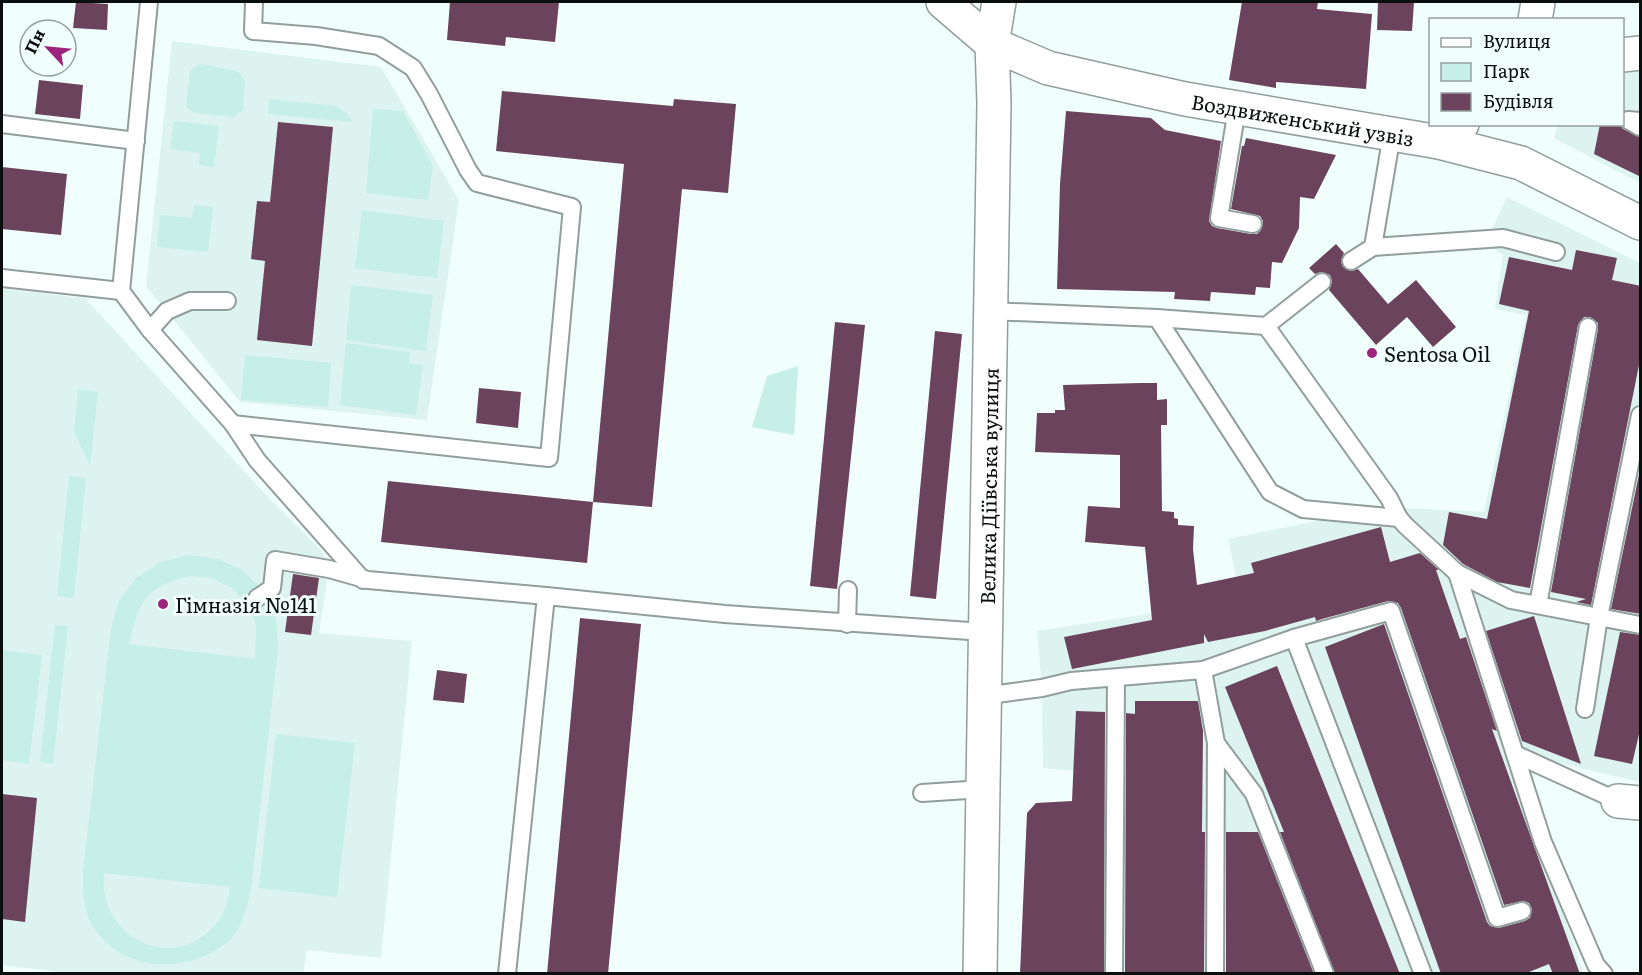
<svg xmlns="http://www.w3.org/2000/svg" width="1642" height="975" viewBox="0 0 1642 975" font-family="Literata,serif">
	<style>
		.built { fill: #ddf3ef }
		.green { fill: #c6efe7; fill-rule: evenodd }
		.building { fill: #6b435d }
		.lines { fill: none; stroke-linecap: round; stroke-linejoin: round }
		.service-casing { stroke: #919e9b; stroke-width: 20 }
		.minor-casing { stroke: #919e9b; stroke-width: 36 }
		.tertiary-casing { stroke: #919e9b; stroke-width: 36 }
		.secondary-casing { stroke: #919e9b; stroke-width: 36 }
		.service { stroke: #fff; stroke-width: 16 }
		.minor { stroke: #fff; stroke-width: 33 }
		.tertiary { stroke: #fff; stroke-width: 33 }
		.secondary { stroke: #fff; stroke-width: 33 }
		.poi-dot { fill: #9d247d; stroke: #f1fffc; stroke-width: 2 }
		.labels { text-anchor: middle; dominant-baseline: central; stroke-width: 6; stroke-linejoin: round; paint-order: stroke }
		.street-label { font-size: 20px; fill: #0a0f0e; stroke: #f1fffc }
		.poi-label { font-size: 20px; fill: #0a0f0e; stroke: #f1fffc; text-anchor: start }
	</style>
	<rect width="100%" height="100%" fill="#f1fffc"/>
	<g class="built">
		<polygon points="172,41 381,67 459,200 427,420 240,402 146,286"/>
		<polygon points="1640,60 1640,183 1554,138 1558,125 1622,124 1623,61"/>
		<polygon points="1507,197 1640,263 1640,782 1508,751 1583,973 1066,973 1074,771 1043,768 1042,688 1037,631 1238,600 1236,577 1228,539 1386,507 1484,512 1526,315 1495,309 1503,255 1485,244"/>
		<polygon points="2,289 85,298 268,497 322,551 329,569 319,633 412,641 381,958 307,950 303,974 75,974 2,965"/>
	</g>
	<g class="green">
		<polygon points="200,64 237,71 245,80 243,110 233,117 194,113 186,106 190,71"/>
		<polygon points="269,99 336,106 348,114 353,122 268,114"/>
		<polygon points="373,109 403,111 433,166 428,200 366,193"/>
		<polygon points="174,121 219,126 214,167 199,165 200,153 170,149"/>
		<polygon points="194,205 213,207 208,252 157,247 160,215 192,218"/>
		<polygon points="362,210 444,221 437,278 355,268"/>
		<polygon points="351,285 433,295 426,351 346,340"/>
		<polygon points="346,343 410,352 409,363 423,365 416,415 340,405"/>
		<polygon points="245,355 331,363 328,407 241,400"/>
		<polygon points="798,366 794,435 752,427 767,376"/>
		<polygon points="78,389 98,392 90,466 74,431"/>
		<polygon points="69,476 86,478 74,598 57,596"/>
		<path d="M189 555 218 559 244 571 264 592 276 619 278 648 251 889C247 907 243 926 230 940 190 975 122 974 92 925 83 908 83 889 83 871L111 629 119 601 136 578 161 562ZM190 576 212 578 232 588 247 604 256 624 255 659 129 644C140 601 144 587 190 576ZM104 873 230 887V888C228 901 225 915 215 925 172 975 97 937 104 873Z"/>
		<polygon points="55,625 68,626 53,764 40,762"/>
		<polygon points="2,650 42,655 29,764 2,760"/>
		<polygon points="276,734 355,743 337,897 259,888"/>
	</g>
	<g class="building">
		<polygon points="76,2 108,4 107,30 73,28"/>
		<polygon points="450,2 559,2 555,42 506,37 505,46 447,40"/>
		<polygon points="1242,2 1318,2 1317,9 1372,14 1366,89 1276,82 1276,88 1229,80"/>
		<polygon points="1378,2 1414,2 1412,31 1377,30"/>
		<polygon points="39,80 83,85 80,119 35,114"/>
		<polygon points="502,91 673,106 674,99 736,104 728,193 682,189 652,507 593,502 624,164 496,151"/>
		<polygon points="1066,111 1151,118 1165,130 1221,141 1209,221 1212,226 1217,228 1251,234 1257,234 1261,230 1263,221 1260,216 1231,209 1242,146 1244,146 1246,138 1336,155 1314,199 1300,197 1299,228 1282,263 1272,262 1270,288 1256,287 1255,295 1211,292 1210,301 1174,299 1175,292 1057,289 1060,184"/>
		<polygon points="278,122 333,127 312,346 257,340 265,261 251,259 257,201 270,202"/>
		<polygon points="1600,124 1619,124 1623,129 1641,137 1641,177 1594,154"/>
		<polygon points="2,167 67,174 61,235 2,229"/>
		<polygon points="1336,244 1344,253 1341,261 1343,267 1351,271 1358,269 1388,304 1416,280 1456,327 1433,347 1407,317 1376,345 1329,290 1332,281 1330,275 1321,272 1315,274 1309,268"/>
		<polygon points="1576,250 1617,258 1612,280 1641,286 1641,355 1591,605 1576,602 1586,599 1551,592 1598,329 1598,323 1590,317 1584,317 1578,325 1530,588 1497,582 1463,564 1443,545 1449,512 1487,519 1529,311 1499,304 1509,257 1572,270"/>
		<polygon points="835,322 865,325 837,589 810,586"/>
		<polygon points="935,331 962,334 936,599 910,596"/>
		<polygon points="1141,383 1157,383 1157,400 1167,399 1167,425 1161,425 1162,511 1174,512 1174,518 1178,519 1178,525 1194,526 1193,549 1197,585 1254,573 1251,563 1381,527 1390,562 1420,553 1439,570 1436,570 1460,639 1466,637 1497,731 1492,729 1580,974 1553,974 1549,964 1524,974 1441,974 1325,647 1384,624 1487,922 1490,926 1499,928 1525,921 1530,918 1532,909 1529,903 1524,901 1504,905 1401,608 1398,603 1388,601 1322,619 1316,621 1315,617 1265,631 1208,642 1204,634 1204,643 1072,669 1064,637 1152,620 1145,547 1085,542 1088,506 1120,508 1120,455 1035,452 1037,413 1055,413 1055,410 1065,410 1063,385"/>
		<polygon points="479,388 521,392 518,428 476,423"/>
		<polygon points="1641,465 1641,614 1611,609"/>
		<polygon points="388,481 593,502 587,563 381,542"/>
		<polygon points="293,574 319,578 311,635 285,632"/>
		<polygon points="1534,616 1581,764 1522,741 1486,631"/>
		<polygon points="580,618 641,624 608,974 547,974"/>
		<polygon points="1620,632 1641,635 1641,726 1632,764 1594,756"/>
		<polygon points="1277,666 1400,974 1335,974 1280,832 1284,832 1225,687"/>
		<polygon points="437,670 467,674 464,703 433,700"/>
		<polygon points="1135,701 1198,701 1203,731 1202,832 1205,832 1204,974 1125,974 1126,713 1135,714"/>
		<polygon points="1076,711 1105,712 1104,974 1020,974 1027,813 1036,803 1072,801"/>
		<polygon points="2,794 37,798 25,922 2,919"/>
		<polygon points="1226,832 1258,832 1314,974 1226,974"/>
	</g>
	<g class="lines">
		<defs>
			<g id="service">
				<polyline points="149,2 121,291 150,330 233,424 257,460 363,580"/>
				<polyline points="1237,109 1219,218 1253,224"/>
				<polyline points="1640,121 1628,120 1640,127"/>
				<polyline points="2,124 136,141"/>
				<polyline points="1373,247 1503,238 1556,252"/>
				<polyline points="1351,261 1373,247 1392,134"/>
				<polyline points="2,278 121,291"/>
				<polyline points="990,311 1157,318 1266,326 1322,282"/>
				<polyline points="1157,318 1270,492 1303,509 1399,518"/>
				<polyline points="1266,326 1389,498 1399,518 1405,525 1457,573 1543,842 1596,965 1604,974"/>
				<polyline points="150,330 167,311 190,301 227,301"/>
				<polyline points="233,424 549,458 572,207 477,183 468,170 429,94 413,68 379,46 316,36 253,31 254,2"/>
				<polyline points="1457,573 1511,600 1640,625"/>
				<polyline points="257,598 272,588 275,560 329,569 368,580 546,596"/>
				<polyline points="1538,605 1588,327"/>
				<polyline points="847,624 848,590"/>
				<polyline points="1294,638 1423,974"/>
				<polyline points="1203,670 1216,743 1254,794 1325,974"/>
				<polyline points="983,696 1042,688 1071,681 1203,670 1294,638 1391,611 1497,918 1522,911"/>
				<polyline points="1585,709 1599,617 1640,415"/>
				<polyline points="1515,754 1618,801"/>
				<polyline points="922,793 983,789"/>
				<polyline points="507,974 546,596 725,614 984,632"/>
				<polyline points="1114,974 1116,678"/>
				<polyline points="1215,974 1216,743"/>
			</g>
			<g id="minor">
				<polyline points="1535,20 1538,2"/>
				<polyline points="1622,55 1640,53"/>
				<polyline points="1439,142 1462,124"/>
				<polyline points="1618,801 1640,803"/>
			</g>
			<g id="tertiary">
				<path id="s1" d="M980 974 994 103 992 44 1048 68 1185 99 1439 142 1521 163 1640 223"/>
			</g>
			<g id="secondary">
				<polyline points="943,2 992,44"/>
				<polyline points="992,44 999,2"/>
			</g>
		</defs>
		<use href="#service" class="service-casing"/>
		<use href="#minor" class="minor-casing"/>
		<use href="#tertiary" class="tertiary-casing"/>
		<use href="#secondary" class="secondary-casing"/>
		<use href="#service" class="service"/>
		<use href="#minor" class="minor"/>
		<use href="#tertiary" class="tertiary"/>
		<use href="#secondary" class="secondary"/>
	</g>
	<g class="poi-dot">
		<circle cx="1372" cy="353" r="6"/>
		<circle cx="163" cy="604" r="6"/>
	</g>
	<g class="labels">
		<g class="street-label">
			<text stroke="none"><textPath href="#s1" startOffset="1251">Воздвиженський узвіз</textPath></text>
			<text stroke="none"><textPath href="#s1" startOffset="488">Велика Діївська вулиця</textPath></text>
		</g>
		<g class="poi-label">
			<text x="1384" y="353">Sentosa Oil</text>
			<text x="175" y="604">Гімназія №141</text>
		</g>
	</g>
	<rect width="1642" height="975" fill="none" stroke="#0a0f0e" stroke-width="6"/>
	<rect x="1429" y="18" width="195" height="108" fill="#f1fffc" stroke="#959f9d" stroke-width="1.5"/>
	<rect x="1441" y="38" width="30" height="9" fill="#ffffff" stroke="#959f9d" stroke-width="1.5"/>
	<text x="1483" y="48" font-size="18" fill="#0a0f0e">Вулиця</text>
	<rect x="1441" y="63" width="30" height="18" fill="#c6efe7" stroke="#959f9d" stroke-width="1.5"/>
	<text x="1483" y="78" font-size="18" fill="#0a0f0e">Парк</text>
	<rect x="1441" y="93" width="30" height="18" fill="#6b435d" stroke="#959f9d" stroke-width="1.5"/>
	<text x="1483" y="108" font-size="18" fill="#0a0f0e">Будівля</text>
	<g transform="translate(48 48) rotate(296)"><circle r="28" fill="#f1fffc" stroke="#959f9d" stroke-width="1.5"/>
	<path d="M0-4.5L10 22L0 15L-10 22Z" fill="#9d247d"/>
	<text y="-9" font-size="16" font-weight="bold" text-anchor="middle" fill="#0a0f0e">Пн</text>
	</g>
</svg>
